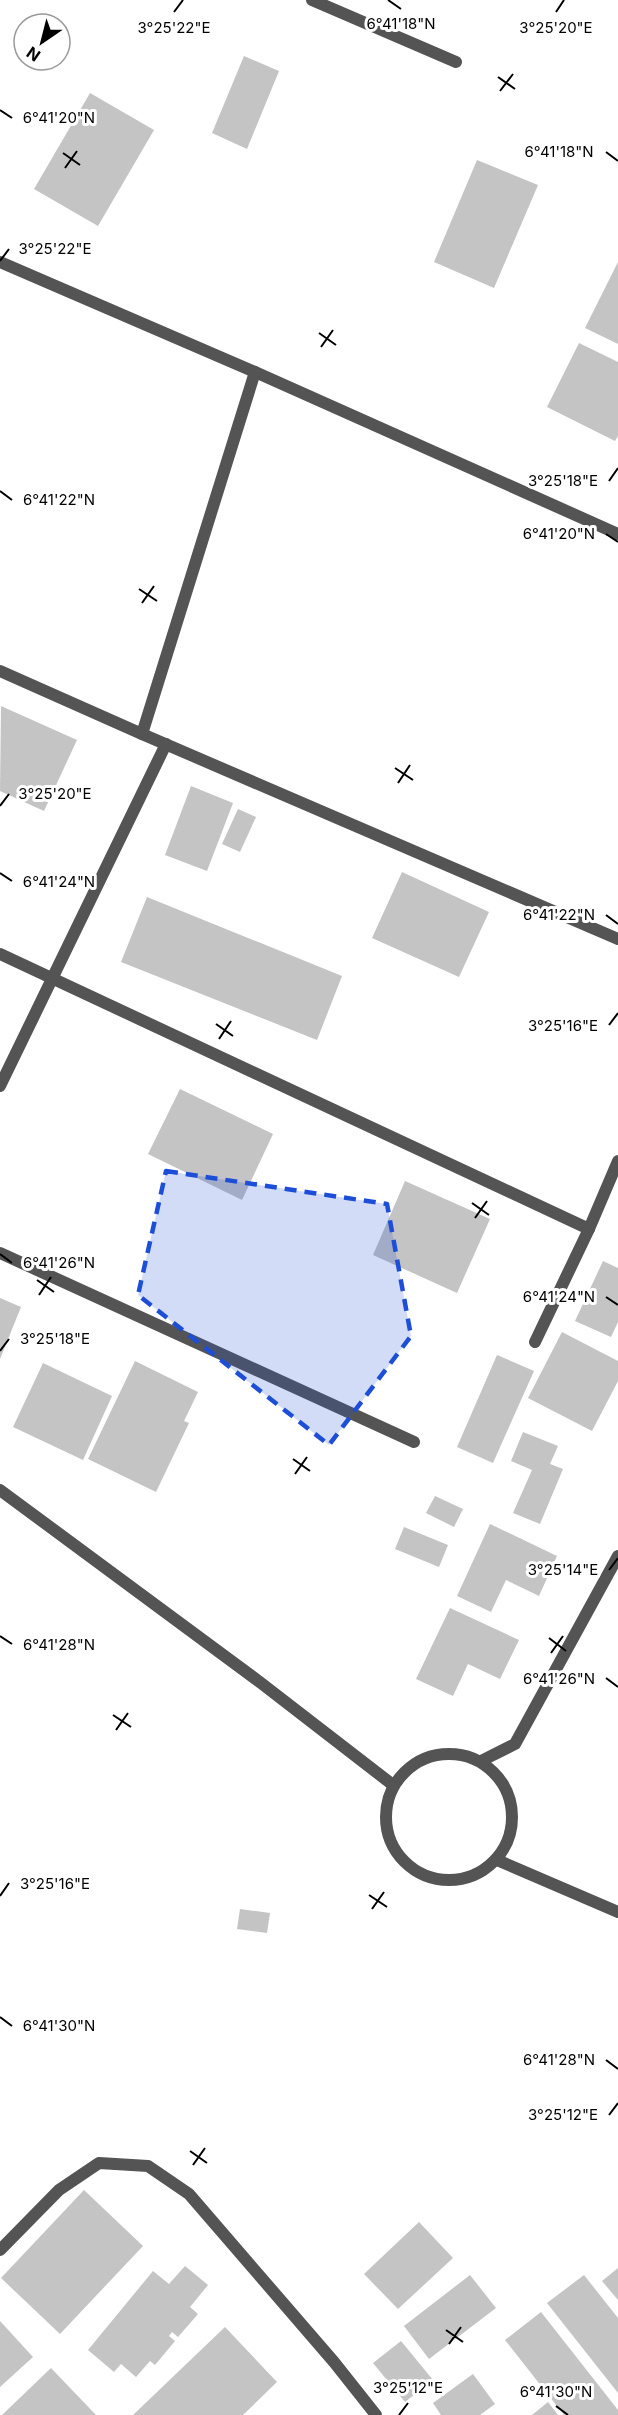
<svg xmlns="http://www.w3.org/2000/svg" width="618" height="2415" viewBox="0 0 618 2415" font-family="Inter,sans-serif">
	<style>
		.building { fill: #c4c4c4 }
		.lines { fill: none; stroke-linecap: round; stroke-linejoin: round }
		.minor { stroke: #545454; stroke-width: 12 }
		.marked { fill: #1d4ed8; fill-opacity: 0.2; stroke: #1d4ed8; stroke-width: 4.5; stroke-dasharray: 12 8; stroke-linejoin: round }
		.ticks { fill: none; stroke: #000; stroke-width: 2 }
		.ticks-label { font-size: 15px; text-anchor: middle; fill: #000; stroke: #fff; stroke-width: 6; stroke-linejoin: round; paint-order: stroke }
	</style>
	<rect width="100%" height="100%" fill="#fff"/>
	<g class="building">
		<polygon points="244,56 279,71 247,149 212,133"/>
		<polygon points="90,93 154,130 98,226 34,189"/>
		<polygon points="477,160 538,185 494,288 434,262"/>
		<polygon points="618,262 618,344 585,328"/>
		<polygon points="579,343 618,362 618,436 615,441 547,407"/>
		<polygon points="1,706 77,740 44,811 0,791"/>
		<polygon points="191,786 233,803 207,871 165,855"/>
		<polygon points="238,809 256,817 240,852 222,844"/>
		<polygon points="402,872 489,912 459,977 372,938"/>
		<polygon points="147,897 342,976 317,1040 121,962"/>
		<polygon points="180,1089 273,1134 242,1200 148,1154"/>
		<polygon points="405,1181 490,1219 457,1293 373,1255"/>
		<polygon points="603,1261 618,1268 618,1322 611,1337 575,1321"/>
		<polygon points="0,1298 21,1307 0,1359"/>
		<polygon points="562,1332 618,1361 618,1381 592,1431 528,1398"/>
		<polygon points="497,1355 534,1371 493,1463 457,1447"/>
		<polygon points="135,1361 198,1392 184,1421 189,1423 156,1492 88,1459"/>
		<polygon points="43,1363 112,1396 83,1460 13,1427"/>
		<polygon points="523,1432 558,1446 550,1464 563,1469 540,1524 513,1513 532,1470 511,1461"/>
		<polygon points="435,1496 463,1509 454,1527 426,1513"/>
		<polygon points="490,1524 557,1556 539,1596 506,1580 491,1612 457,1596"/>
		<polygon points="404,1527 448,1545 439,1567 395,1549"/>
		<polygon points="450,1608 519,1640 500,1679 468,1664 453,1696 416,1679"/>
		<polygon points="240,1909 270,1913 267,1933 237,1929"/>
		<polygon points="84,2190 143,2246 60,2334 1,2278"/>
		<polygon points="419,2222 453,2258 398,2309 364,2274"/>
		<polygon points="185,2266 208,2285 190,2307 198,2314 178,2337 172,2332 169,2336 175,2341 155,2365 150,2361 136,2377 121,2364 114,2372 88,2350 153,2271 169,2284"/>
		<polygon points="618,2268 618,2300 602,2281"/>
		<polygon points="470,2275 496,2308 429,2359 404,2326"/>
		<polygon points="584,2275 618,2318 618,2393 547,2303"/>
		<polygon points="541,2312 618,2410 618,2415 564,2415 505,2340"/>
		<polygon points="0,2321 33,2357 0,2387"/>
		<polygon points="225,2327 277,2382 243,2415 133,2415"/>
		<polygon points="401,2341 433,2380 405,2402 373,2363"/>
		<polygon points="51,2368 96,2415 2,2415"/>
		<polygon points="473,2374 495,2404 480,2415 441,2415 433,2403"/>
		<polygon points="548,2402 558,2415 532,2415"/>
	</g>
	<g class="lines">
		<g class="minor">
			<polyline points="312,0 456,62"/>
			<polyline points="0,262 255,372 618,534"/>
			<polyline points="0,671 142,734 618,939"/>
			<polyline points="142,734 255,372"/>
			<polyline points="0,954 589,1229"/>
			<polyline points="0,1086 166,744"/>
			<polyline points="0,1253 414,1442"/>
			<polyline points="535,1342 589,1229 618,1161"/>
			<polyline points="0,1490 261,1683 393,1785"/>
			<circle cx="449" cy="1817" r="63"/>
			<polyline points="481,1761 515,1744 618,1556"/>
			<polyline points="497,1860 618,1912"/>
			<polyline points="0,2250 59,2190 99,2163 148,2166 189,2194 334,2362 376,2415"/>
		</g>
	</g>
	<path class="marked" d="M166 1171 387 1204 411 1336 329 1445 138 1295Z"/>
	<path class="ticks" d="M388 0 401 9M174 12 183 0M556 12 564 0M498 77 515 89M500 91 513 74M0 110 12 118M606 152 618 161M63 153 80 165M65 168 77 151M0 261 9 249M319 333 336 345M321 347 333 330M609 481 618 468M0 491 12 500M606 534 618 542M139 589 157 601M142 603 154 586M395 768 413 780M398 783 410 765M0 806 9 794M0 873 12 881M606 915 618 924M216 1024 233 1036M609 1025 618 1013M219 1039 231 1021M472 1203 489 1215M475 1218 487 1201M0 1254 12 1263M37 1280 54 1292M39 1295 51 1277M606 1297 618 1305M0 1351 9 1339M293 1459 310 1471M295 1474 307 1457M609 1570 618 1558M0 1636 12 1644M549 1638 566 1651M551 1653 563 1636M606 1678 618 1687M113 1715 131 1727M116 1730 128 1713M369 1895 387 1907M0 1896 9 1883M372 1909 384 1892M0 2017 12 2026M606 2060 618 2069M609 2115 618 2103M190 2151 207 2163M193 2165 205 2148M446 2330 463 2342M449 2344 461 2327M556 2406 568 2415M399 2415 408 2403"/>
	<g class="ticks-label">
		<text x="401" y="29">6°41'18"N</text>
		<text x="174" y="33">3°25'22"E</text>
		<text x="556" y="33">3°25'20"E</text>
		<text x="59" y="123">6°41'20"N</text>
		<text x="559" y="157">6°41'18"N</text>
		<text x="55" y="254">3°25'22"E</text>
		<text x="563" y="486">3°25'18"E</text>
		<text x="59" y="505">6°41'22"N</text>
		<text x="559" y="539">6°41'20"N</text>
		<text x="55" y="799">3°25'20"E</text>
		<text x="59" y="887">6°41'24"N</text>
		<text x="559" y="920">6°41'22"N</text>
		<text x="563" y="1031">3°25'16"E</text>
		<text x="59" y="1268">6°41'26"N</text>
		<text x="559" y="1302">6°41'24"N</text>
		<text x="55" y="1344">3°25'18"E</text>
		<text x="563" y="1575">3°25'14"E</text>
		<text x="59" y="1650">6°41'28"N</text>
		<text x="559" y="1684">6°41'26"N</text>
		<text x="55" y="1889">3°25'16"E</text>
		<text x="59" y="2031">6°41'30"N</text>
		<text x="559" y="2065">6°41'28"N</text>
		<text x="563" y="2120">3°25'12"E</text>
		<text x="408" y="2393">3°25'12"E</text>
		<text x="556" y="2397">6°41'30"N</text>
	</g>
	<g transform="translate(42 42) rotate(215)"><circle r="28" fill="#ffffff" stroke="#999999" stroke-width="1.5"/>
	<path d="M0-4.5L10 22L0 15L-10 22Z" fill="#000000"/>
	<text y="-9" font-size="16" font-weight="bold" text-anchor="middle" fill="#000000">N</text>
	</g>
</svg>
